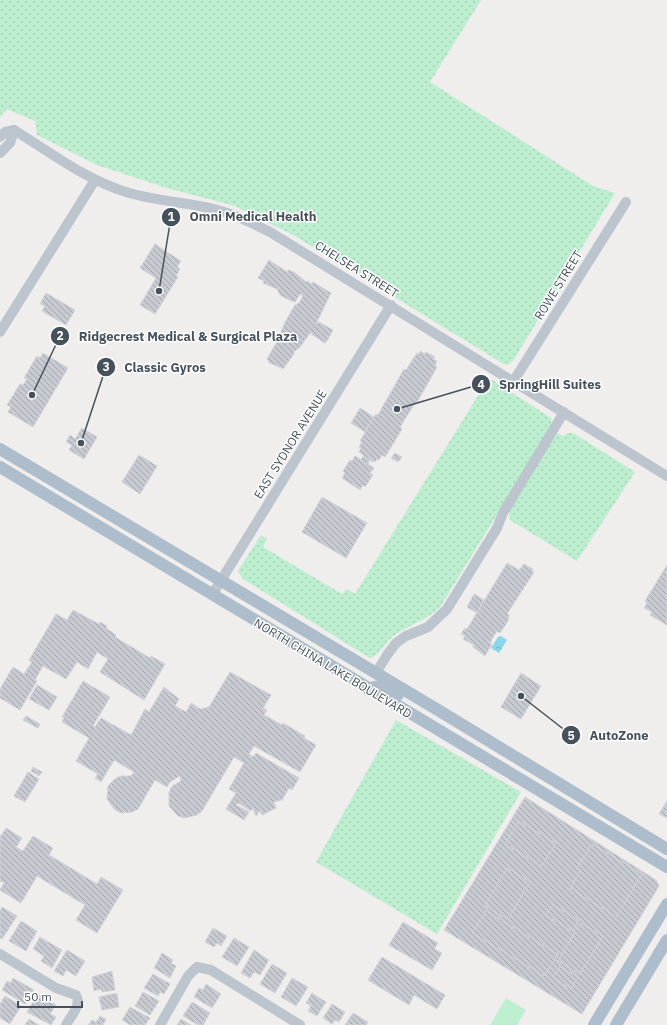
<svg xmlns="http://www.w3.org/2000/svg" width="667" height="1025" viewBox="0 0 667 1025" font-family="'IBM Plex Sans',sans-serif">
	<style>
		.grass { fill: url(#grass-dots) }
		.park { fill: #bceecf }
		.water { fill: url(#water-ripples) }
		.building { fill: url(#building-back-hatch); stroke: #d2d4d9 }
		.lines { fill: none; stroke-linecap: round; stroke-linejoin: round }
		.minor { stroke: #bcc5cd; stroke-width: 10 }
		.major { stroke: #adbdcc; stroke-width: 12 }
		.labels { text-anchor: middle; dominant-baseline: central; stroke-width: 3; stroke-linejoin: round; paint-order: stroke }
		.street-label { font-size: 12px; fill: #46515b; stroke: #fff }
		.leader { fill: none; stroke: #46515b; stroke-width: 1.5 }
		.callout-dot { fill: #46515b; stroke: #fff; stroke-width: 1.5 }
		.mark-label { font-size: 12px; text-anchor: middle; font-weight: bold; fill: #fff }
		.callout-label { font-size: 13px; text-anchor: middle; font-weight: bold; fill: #46515b; stroke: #fff; stroke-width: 3; stroke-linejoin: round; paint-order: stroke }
	</style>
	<defs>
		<pattern id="grass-dots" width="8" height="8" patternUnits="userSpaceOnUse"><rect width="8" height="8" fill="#bceecf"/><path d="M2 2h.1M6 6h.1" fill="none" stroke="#a3ceb4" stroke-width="1.8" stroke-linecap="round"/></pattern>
		<pattern id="water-ripples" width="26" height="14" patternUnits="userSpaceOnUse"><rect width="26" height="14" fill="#8ad6ea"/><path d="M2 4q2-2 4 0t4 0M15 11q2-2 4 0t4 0" fill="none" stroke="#73b0c1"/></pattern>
		<pattern id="building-back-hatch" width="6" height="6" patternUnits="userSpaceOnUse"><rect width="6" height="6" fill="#c7cad0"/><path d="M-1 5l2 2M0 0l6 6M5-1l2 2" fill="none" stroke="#a3a6ac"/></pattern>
	</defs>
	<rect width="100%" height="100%" fill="#f0eded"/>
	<g class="grass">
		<polygon points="0,0 481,0 430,82 593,186 615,193 513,361 507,365 502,363 295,236 235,206 167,188 97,165 37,135 35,121 7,109 0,117"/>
		<path d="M489 378 551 418V427L440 607C426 621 407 625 392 637 384 644 379 655 370 658L243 579 238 571 261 535 267 539 263 547 342 594 347 589 355 594Z"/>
		<polygon points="557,433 563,436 568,433 573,433 635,472 577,561 510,520 509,507"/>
		<polygon points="396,720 521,792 437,934 316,862"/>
	</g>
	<polygon class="park" points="506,998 526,1010 517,1025 490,1025"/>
	<polygon class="water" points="501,636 507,640 499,653 491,648 498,637"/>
	<g class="building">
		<polygon points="155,244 181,261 177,267 180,269 176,276 178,277 155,314 140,305 156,278 140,268"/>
		<polygon points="269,260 287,272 288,270 294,272 306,282 307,281 312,284 313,282 331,293 316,324 319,322 333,330 327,341 325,343 311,334 312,332 310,333 300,347 295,351 294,351 294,354 283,369 268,362 269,361 267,359 278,340 285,322 295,305 299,303 303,296 300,294 295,302 289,300 280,295 277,289 263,283 264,281 258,278"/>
		<polygon points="46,293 75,310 66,325 42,311 45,306 40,304"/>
		<polygon points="420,351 425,354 426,352 435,357 433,359 437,361 435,365 437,367 416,404 415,403 400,427 402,429 385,457 382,455 379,460 377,459 375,462 371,461 359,452 361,448 359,447 362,442 360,441 376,414 378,415 404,369 406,370 417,353 419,354"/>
		<polygon points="43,353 68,368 33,427 8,412 11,407 7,405 20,384 23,385 27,379 24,378 37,356 40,358"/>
		<polygon points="360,408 374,417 365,432 351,423"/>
		<polygon points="82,428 97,437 84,459 69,450 72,445 66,442 70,435 75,439"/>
		<polygon points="395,453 402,457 398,462 391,458"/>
		<polygon points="139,455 157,466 140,494 122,482"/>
		<polygon points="355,456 374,468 370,473 373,475 365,487 363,485 360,490 342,478 345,473 343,471 350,460 352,461"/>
		<polygon points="363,456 370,460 368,464 361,460"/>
		<polygon points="322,497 367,523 346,558 302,532"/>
		<polygon points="507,563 519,570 524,564 533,569 532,571 534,572 507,614 509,615 508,621 500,633 497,631 492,639 490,643 492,644 485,656 473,647 474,645 463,639 465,636 461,634 465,628 467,629"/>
		<polygon points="667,565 667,625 650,615 652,612 644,608 647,603 645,601"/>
		<polygon points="474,594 484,600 477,613 467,607"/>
		<polygon points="73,610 99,624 100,622 107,626 106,628 116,635 115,637 150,658 151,656 165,664 144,700 100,672 108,659 97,652 88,669 77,662 66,679 43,666 35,680 37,681 20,710 0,698 0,689 13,667 24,674 32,662 29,660 56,614 67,620"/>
		<polygon points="230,672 271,695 263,708 267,710 264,715 282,725 283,723 305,736 304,738 316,745 300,772 254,746 249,754 253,757 256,753 299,778 292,790 289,788 282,800 274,802 276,808 262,815 260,811 256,816 253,808 251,811 238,803 236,805 249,812 244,820 226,809 236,793 229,789 244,763 234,757 202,811 197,815 184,818 178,816 169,806 169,793 172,786 181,781 180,776 170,782 167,787 155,780 138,809 132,812 121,813 115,810 107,799 108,786 116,778 121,776 131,776 134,772 114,760 101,782 95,778 98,774 76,761 89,738 62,722 64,718 62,717 83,681 110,697 93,726 95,727 101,718 131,735 145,709 149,712 164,687 179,699 175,706 186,712 191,703 200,709 209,707"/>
		<polygon points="521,673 541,686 521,719 501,707"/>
		<polygon points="37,685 57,697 49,710 29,699"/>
		<polygon points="26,716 40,724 38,728 23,720"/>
		<polygon points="33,767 42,772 39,776 31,771"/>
		<polygon points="28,772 39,779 25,802 14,796"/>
		<polygon points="525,797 656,880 659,886 582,1014 444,930"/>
		<polygon points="667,801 667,818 659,814"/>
		<polygon points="519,821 556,843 542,866 505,844"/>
		<polygon points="6,828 22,838 16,847 23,851 33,836 53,848 49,855 97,884 101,877 123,890 97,933 76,920 85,905 37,876 21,903 0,890 4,883 0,881 0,837"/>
		<polygon points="592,844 642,874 616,917 570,888 581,870 577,868"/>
		<polygon points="507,868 530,882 508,919 485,906"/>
		<polygon points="553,905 579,920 572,931 546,915"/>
		<polygon points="2,907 17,916 2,939 0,938 0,911"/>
		<polygon points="486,911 558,954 544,976 472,933"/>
		<polygon points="21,921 37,931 26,951 9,941"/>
		<polygon points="403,922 438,943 434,949 442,953 432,970 389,945"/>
		<polygon points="580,923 603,936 580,974 558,961"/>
		<polygon points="213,928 227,936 221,946 217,943 214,947 205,942"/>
		<polygon points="40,937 62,950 52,968 41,961 44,956 33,949"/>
		<polygon points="234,938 249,947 237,966 222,957"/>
		<polygon points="67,950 85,961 76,976 66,970 63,976 54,971"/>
		<polygon points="254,950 269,960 260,975 254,972 250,978 241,973"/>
		<polygon points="162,953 173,960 171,963 176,966 170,978 154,968"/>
		<polygon points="382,957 445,995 437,1009 414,995 409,1005 368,980"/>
		<polygon points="272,964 287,973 275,993 260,984"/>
		<polygon points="560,967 578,977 571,989 553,978"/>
		<polygon points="112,971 115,990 102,992 101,989 94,991 92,977"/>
		<polygon points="153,974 170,984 164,994 160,992 158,996 144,988"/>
		<polygon points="13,978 34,990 25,1004 2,990 7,981 11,983"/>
		<polygon points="292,978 308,987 296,1006 281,997"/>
		<polygon points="206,984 221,994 212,1008 194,997 199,988 203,990"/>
		<polygon points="143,992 159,1001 150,1015 135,1006"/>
		<polygon points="117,993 119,1007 102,1010 99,997"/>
		<polygon points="312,993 326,1002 317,1016 308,1011 311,1006 306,1003"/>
		<polygon points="38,994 56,1005 50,1014 56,1017 51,1025 27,1012"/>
		<polygon points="5,996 21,1006 10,1024 0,1018 0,1004"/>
		<polygon points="192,1002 210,1013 203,1025 198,1025 183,1016"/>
		<polygon points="332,1004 345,1012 339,1022 335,1020 332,1024 323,1018"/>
		<polygon points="130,1007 150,1018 145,1025 130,1025 122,1020"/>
		<polygon points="353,1013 368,1022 366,1025 345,1025"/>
		<polygon points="100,1016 106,1019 103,1025 88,1025 92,1020 96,1022"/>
		<polygon points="29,1019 39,1025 25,1025"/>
		<polygon points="181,1019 191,1025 177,1025"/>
	</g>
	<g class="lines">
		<g class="minor">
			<path d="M14 130C50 152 86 180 126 192 155 201 185 202 214 209 234 214 252 223 270 232L667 476"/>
			<polyline points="0,137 5,132 14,130"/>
			<polyline points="0,153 10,143 14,130"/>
			<polyline points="0,332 95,180"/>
			<polyline points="513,382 626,202"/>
			<polyline points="212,595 391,305"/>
			<polyline points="376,673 387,655 396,643 406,636 428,627 447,609 497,528 503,513 564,412"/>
			<path d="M0 954 56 988 76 995C82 1005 71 1016 66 1025"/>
			<polyline points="160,1025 188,976 197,967 211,970 300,1025"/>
		</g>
		<g class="major">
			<polyline points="0,449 438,710 667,849"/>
			<polyline points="0,467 667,867"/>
			<path d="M369 690C379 682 388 690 398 695"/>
			<polyline points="594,1025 667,904"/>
			<polyline points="616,1025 667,940"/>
		</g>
	</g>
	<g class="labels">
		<g class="street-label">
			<text transform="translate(357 269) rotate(32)">CHELSEA STREET</text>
			<text transform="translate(558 285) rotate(-58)">ROWE STREET</text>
			<text transform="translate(290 444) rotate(-58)">EAST SYDNOR AVENUE</text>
			<text transform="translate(333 668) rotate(31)">NORTH CHINA LAKE BOULEVARD</text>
		</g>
	</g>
	<path class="leader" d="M159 291L171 217M32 395L60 336M81 443L106 367M397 409L481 384M521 696L571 735"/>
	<g class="callout-dot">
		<circle cx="159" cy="291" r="4"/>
		<circle cx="32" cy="395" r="4"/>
		<circle cx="81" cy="443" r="4"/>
		<circle cx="397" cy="409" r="4"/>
		<circle cx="521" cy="696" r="4"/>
		<circle cx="171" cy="217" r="10"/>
		<circle cx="60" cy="336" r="10"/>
		<circle cx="106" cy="367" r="10"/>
		<circle cx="481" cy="384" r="10"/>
		<circle cx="571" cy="735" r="10"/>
	</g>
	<g class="mark-label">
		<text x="171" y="221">1</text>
		<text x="60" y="340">2</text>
		<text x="106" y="371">3</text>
		<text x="481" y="389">4</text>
		<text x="571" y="740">5</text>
	</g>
	<g class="callout-label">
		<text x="253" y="221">Omni Medical Health</text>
		<text x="188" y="341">Ridgecrest Medical &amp; Surgical Plaza</text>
		<text x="165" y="372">Classic Gyros</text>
		<text x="550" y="389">SpringHill Suites</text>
		<text x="619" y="740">AutoZone</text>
	</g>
	<path d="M18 1001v6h64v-6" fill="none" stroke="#46515b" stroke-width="2"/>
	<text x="24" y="1001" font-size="12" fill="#46515b" stroke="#ffffff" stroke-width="3" paint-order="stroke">50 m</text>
</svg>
